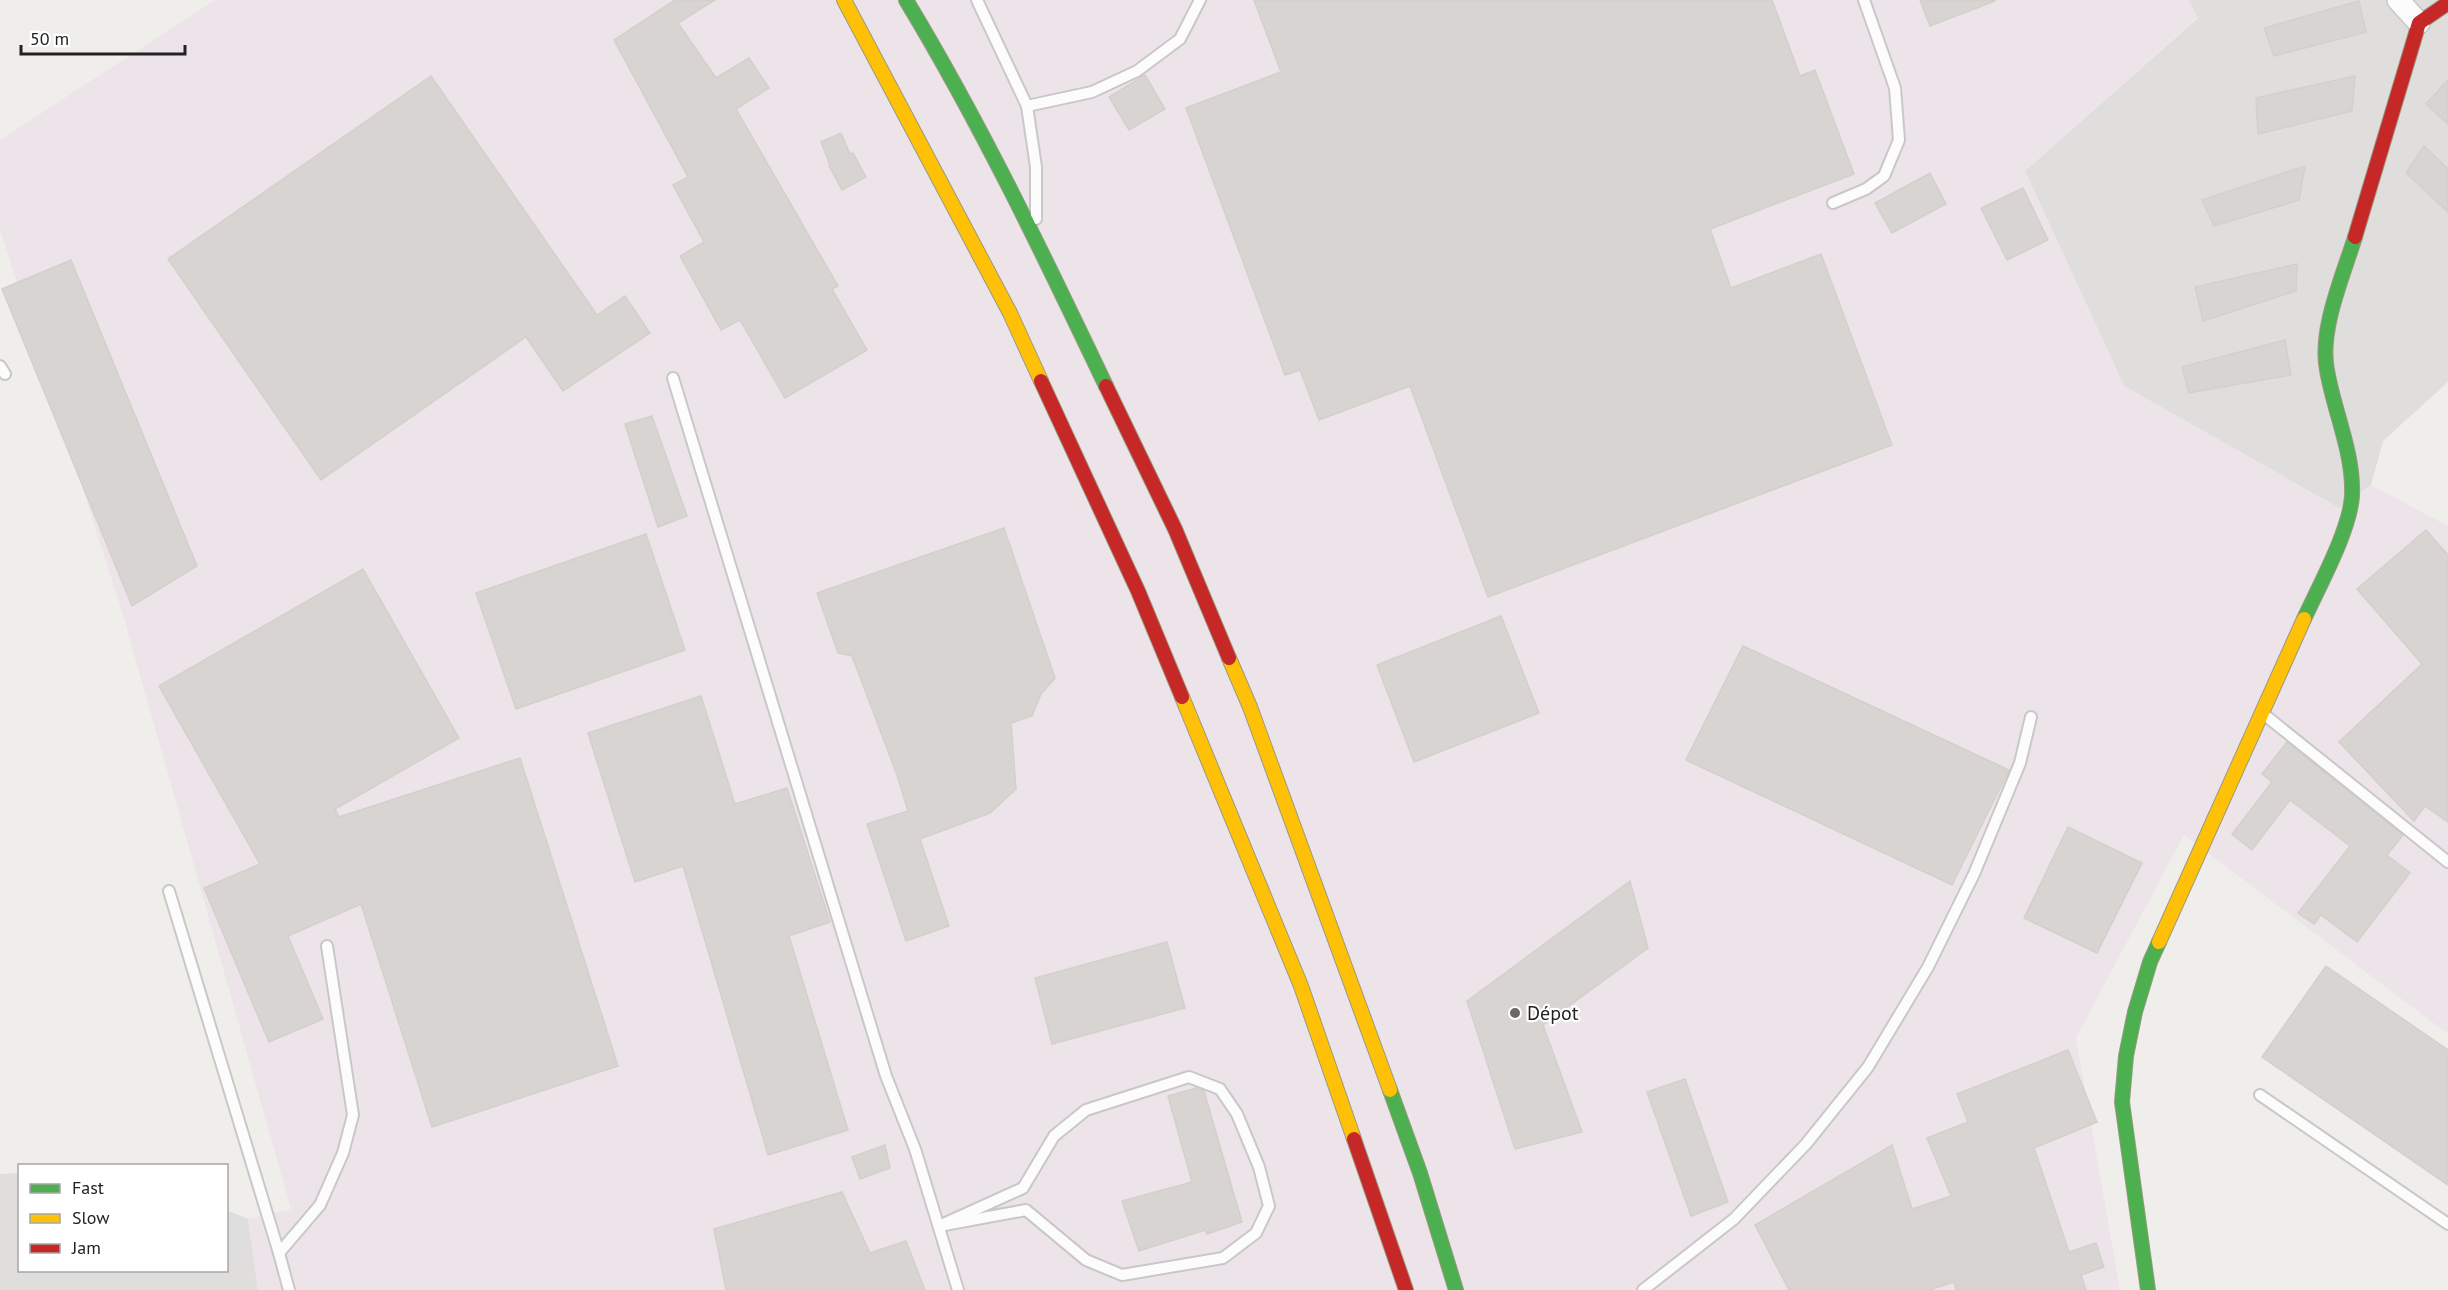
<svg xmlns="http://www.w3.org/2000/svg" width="2448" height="1290" viewBox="0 0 2448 1290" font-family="'PT Sans',sans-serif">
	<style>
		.residential { fill: #dfdedc }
		.industrial { fill: #ede4e9 }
		.building { fill: #d7d4d2; stroke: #d3d0cc; stroke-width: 1.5 }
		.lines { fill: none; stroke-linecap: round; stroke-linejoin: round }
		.lane-casing { stroke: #c9c8c7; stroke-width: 14 }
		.street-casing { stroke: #c9c8c7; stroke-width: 24 }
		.fast-casing { stroke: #999a82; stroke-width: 16 }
		.slow-casing { stroke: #999a82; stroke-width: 16 }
		.jam-casing { stroke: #999a82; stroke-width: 16 }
		.lane { stroke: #fdfcfc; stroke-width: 10 }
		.street { stroke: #fdfcfc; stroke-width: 21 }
		.fast { stroke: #4caf50; stroke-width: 14 }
		.slow { stroke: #ffc107; stroke-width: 14 }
		.jam { stroke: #c62828; stroke-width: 14 }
		.poi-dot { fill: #6a6968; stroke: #fff; stroke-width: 2 }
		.labels { text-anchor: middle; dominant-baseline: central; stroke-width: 4.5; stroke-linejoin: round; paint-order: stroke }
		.poi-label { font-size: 20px; fill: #222; stroke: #fff; text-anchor: start }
	</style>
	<rect width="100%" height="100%" fill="#f0eeeb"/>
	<g class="residential">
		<polygon points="2188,0 2448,0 2448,382 2383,441 2371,485 2339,508 2124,386 2025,171 2198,18"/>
		<polygon points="19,1173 20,1270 226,1270 227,1210 248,1219 258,1290 0,1290 0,1174"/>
	</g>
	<polygon class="industrial" points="215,0 2188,0 2198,17 2025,171 2124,386 2339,508 2371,485 2448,526 2448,1034 2184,835 2076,1038 2120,1290 258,1290 248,1219 291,1209 123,615 0,229 0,140"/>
	<g class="building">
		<polygon points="675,0 715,0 678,23 716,78 749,58 769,88 736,109 838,286 832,289 867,350 785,398 740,320 721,330 680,256 704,242 673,185 688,177 614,40"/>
		<polygon points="1254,0 1772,0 1800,76 1815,70 1854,174 1710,229 1731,288 1821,254 1892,445 1488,597 1410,386 1319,420 1300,370 1285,375 1186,108 1281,72"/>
		<polygon points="1920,0 1995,0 1995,1 1930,26"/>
		<polygon points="2359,1 2366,32 2274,56 2264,28"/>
		<polygon points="1145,75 1165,109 1129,130 1109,97"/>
		<polygon points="431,76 597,315 625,296 650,333 563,391 526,337 321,480 168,259"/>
		<polygon points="2355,76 2352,111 2258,134 2256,98"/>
		<polygon points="2448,80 2448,124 2426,104"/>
		<polygon points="841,133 850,154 853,153 866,177 842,190 829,166 830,165 821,142"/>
		<polygon points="2424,146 2448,169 2448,212 2406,173"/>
		<polygon points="2305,166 2299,200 2214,226 2202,200"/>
		<polygon points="1930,173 1946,204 1892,233 1875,203"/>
		<polygon points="2023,188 2048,240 2007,260 1981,208"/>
		<polygon points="71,260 197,566 132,606 2,289"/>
		<polygon points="2297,264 2296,291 2203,321 2195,287"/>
		<polygon points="2285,340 2291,375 2189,393 2182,367"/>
		<polygon points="652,416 687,516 658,527 625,424"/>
		<polygon points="1004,528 1055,678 1041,694 1032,716 1011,723 1016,789 990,813 920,839 949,926 906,941 867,824 908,811 897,775 852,656 838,653 817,593"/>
		<polygon points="2426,530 2448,555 2448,822 2425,806 2414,821 2339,742 2422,664 2357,589"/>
		<polygon points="646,534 685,650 516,709 476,593"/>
		<polygon points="363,569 459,738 335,809 339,817 520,758 618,1066 432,1127 361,904 288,936 323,1019 269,1042 204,888 260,864 159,686"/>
		<polygon points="1501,616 1539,713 1414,762 1377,665"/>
		<polygon points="1743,646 2009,770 1952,885 1686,760"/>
		<polygon points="701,696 735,804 787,788 830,922 789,936 848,1130 768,1155 683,866 635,882 588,733"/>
		<polygon points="2287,742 2403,835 2387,855 2410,873 2357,942 2321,915 2314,924 2298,913 2350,846 2290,800 2252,850 2232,834 2272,782 2262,774"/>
		<polygon points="2068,827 2142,863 2097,953 2024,918"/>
		<polygon points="1630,881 1648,948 1543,1025 1582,1132 1515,1149 1467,1001"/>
		<polygon points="1167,942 1185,1008 1052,1044 1035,978"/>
		<polygon points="2326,966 2448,1050 2448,1185 2262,1057"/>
		<polygon points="2068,1050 2097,1122 2034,1148 2069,1252 2096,1243 2104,1267 2081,1275 2086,1290 1956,1290 1954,1282 1929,1290 1789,1290 1755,1225 1892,1145 1912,1209 1951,1196 1927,1138 1968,1122 1957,1094"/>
		<polygon points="1685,1079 1728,1202 1691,1216 1647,1092"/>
		<polygon points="1196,1088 1204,1091 1242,1222 1207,1234 1205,1230 1139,1251 1122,1201 1192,1182 1168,1096"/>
		<polygon points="885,1145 890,1168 860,1179 852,1157"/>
		<polygon points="842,1192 870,1253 906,1241 925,1290 726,1290 714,1229"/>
	</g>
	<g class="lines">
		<defs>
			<g id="lane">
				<polyline points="977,0 1027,106 1036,167 1036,219"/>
				<polyline points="1027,106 1092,92 1137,71 1180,39 1200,0"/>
				<polyline points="1833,203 1866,189 1884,176 1899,140 1895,88 1864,0"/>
				<polyline points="0,366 5,374"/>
				<polyline points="673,378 886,1076 915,1149 958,1290"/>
				<polyline points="2266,716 2448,862"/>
				<polyline points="169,891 279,1253"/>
				<polygon points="1189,1077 1220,1089 1237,1114 1259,1167 1269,1206 1256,1233 1223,1258 1122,1275 1086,1260 1026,1210 939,1226 1023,1188 1054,1136 1086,1110"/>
				<polyline points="2260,1095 2448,1224"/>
				<polyline points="289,1290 279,1253 320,1205 343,1153 353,1115 327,946"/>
				<polyline points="1643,1290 1734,1219 1806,1144 1868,1067 1928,967 1974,874 2020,763 2031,717"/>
			</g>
			<polyline id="street" points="2398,0 2419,23"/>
			<g id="fast">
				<path d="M906 0C981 124 1044 256 1106 386"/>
				<path d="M2304 619C2319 586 2350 530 2352 496 2354 453 2334 412 2327 370 2319 330 2343 276 2355 237"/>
				<polyline points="1390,1090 1420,1173 1456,1290"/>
				<polyline points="2148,1290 2122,1102 2126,1056 2135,1012 2150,962 2159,942"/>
			</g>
			<g id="slow">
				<polyline points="844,0 1010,313 1041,381"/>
				<polyline points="1229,658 1250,707 1390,1090"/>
				<polyline points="1182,697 1301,986 1354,1139"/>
				<polyline points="2159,942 2304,619"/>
			</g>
			<g id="jam">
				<polyline points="2355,237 2419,23 2448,3"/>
				<polyline points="1041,381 1138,591 1182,697"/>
				<polyline points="1106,386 1175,529 1229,658"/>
				<polyline points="1354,1139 1406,1290"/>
			</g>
		</defs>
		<use href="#lane" class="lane-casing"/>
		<use href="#street" class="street-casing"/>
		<use href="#fast" class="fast-casing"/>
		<use href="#slow" class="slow-casing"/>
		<use href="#jam" class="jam-casing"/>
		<use href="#lane" class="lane"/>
		<use href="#street" class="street"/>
		<use href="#fast" class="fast"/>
		<use href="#slow" class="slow"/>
		<use href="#jam" class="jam"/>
	</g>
	<circle class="poi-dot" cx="1515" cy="1013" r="6"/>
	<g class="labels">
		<g class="poi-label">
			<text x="1527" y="1013">Dépot</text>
		</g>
	</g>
	<rect x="18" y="1164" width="210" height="108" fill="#ffffff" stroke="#a7a7a7" stroke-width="1.5"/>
	<rect x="30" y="1184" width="30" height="9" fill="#4caf50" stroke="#a7a7a7" stroke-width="1.5"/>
	<text x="72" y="1194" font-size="18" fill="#222222">Fast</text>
	<rect x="30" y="1214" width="30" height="9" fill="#ffc107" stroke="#a7a7a7" stroke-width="1.5"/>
	<text x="72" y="1224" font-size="18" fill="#222222">Slow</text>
	<rect x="30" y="1244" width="30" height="9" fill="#c62828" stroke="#a7a7a7" stroke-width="1.5"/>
	<text x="72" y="1254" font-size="18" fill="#222222">Jam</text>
	<path d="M21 45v9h164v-9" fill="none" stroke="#222222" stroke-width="3"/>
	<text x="30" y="45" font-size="18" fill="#222222" stroke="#ffffff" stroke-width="4.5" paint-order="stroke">50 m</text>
</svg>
